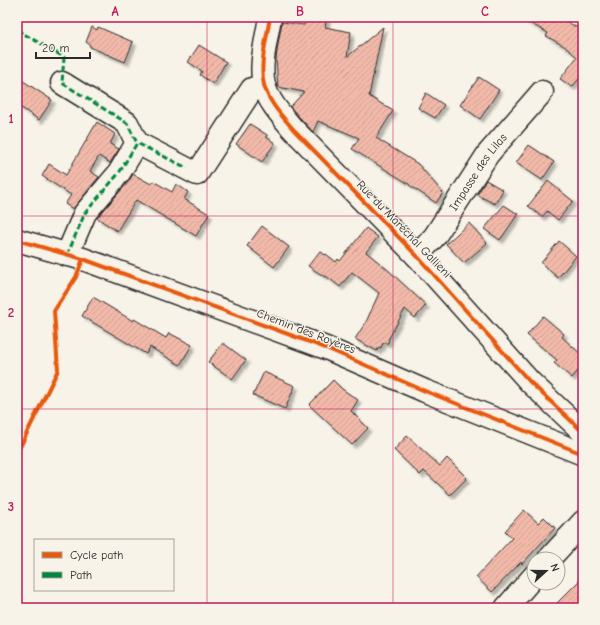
<svg xmlns="http://www.w3.org/2000/svg" width="600" height="625" viewBox="0 0 600 625" font-family="'Comic Neue',sans-serif">
	<style>
		.building { fill: url(#building-hatch); stroke: #2b2b2b; filter: url(#shadow) }
		.lines { fill: none; stroke-linecap: round; stroke-linejoin: round }
		.minor-casing { stroke: #2b2b2b; stroke-width: 25 }
		.minor { stroke: #f7f3e8; stroke-width: 22 }
		.quiet { stroke: #00873e; stroke-width: 3; stroke-dasharray: 6 3; stroke-linecap: butt }
		.cycleway-casing { stroke: #f7f3e8; stroke-width: 6 }
		.cycleway { stroke: #e8590c; stroke-width: 4 }
		.grid { fill: none; stroke: #c2185b; stroke-width: 1; stroke-opacity: 0.55 }
		.labels { text-anchor: middle; dominant-baseline: central; stroke-width: 3; stroke-linejoin: round; paint-order: stroke }
		.street-label { font-size: 12px; fill: #2b2b2b; stroke: #f7f3e8 }
		.neatline { fill: none; stroke: #c2185b; stroke-width: 1.5 }
		.grid-label { font-size: 13px; text-anchor: middle; font-weight: bold; fill: #c2185b }
	</style>
	<defs>
		<pattern id="building-hatch" width="6" height="6" patternUnits="userSpaceOnUse"><rect width="6" height="6" fill="#f2b9a9"/><path d="M-1 1l2-2M0 6l6-6M5 7l2-2" fill="none" stroke="#d09f92"/></pattern>
		<filter id="shadow"><feDropShadow dx="3.5" dy="3.5" stdDeviation="1" flood-color="#0004"/></filter>
	</defs>
	<rect width="100%" height="100%" fill="#f7f3e8"/>
	<filter id="ink" filterUnits="userSpaceOnUse"><feTurbulence type="fractalNoise" baseFrequency=".025" numOctaves="2"/><feDisplacementMap in="SourceGraphic" scale="8" xChannelSelector="R" yChannelSelector="G"/><feConvolveMatrix kernelMatrix="1 2 1 2 8 2 1 2 1" color-interpolation-filters="sRGB"/></filter>
	<g filter="url(#ink)">
		<g class="building">
			<polygon points="306,17 327,17 325,27 351,32 347,57 383,27 369,96 393,111 376,138 418,164 443,193 436,203 409,185 409,184 352,149 359,138 318,121 313,132 290,107 304,92 278,87 276,59 278,44 282,22 304,25"/>
			<polygon points="519,17 559,17 583,31 583,74 572,87 560,79 577,57 564,46 546,36 548,33"/>
			<polygon points="92,27 97,30 98,27 133,42 125,62 90,47 90,45 86,42"/>
			<polygon points="199,45 226,62 213,84 200,75 202,71 188,62"/>
			<polygon points="17,77 52,100 39,120 17,105"/>
			<polygon points="479,77 499,90 480,119 460,105"/>
			<polygon points="426,93 444,105 435,118 418,108"/>
			<polygon points="97,122 115,134 110,144 119,149 110,163 99,156 90,171 99,177 73,209 65,204 71,195 42,176 49,164 66,175"/>
			<polygon points="250,124 267,135 266,137 275,143 262,162 236,144"/>
			<polygon points="529,145 554,162 542,180 516,163"/>
			<polygon points="133,174 151,184 153,181 172,192 176,184 188,192 184,199 209,214 196,236 136,200 117,231 97,218 129,181"/>
			<polygon points="486,180 503,190 495,204 477,195"/>
			<polygon points="548,181 573,201 558,220 547,211 542,217 528,206"/>
			<polygon points="504,205 518,214 500,240 484,229"/>
			<polygon points="469,223 487,243 464,263 446,244"/>
			<polygon points="262,226 289,247 274,267 247,246"/>
			<polygon points="366,228 378,237 366,252 387,269 426,305 415,318 405,309 389,338 388,343 383,343 381,348 379,347 377,351 355,339 366,322 379,293 352,272 340,287 326,276 325,277 308,266 320,251 325,255 326,254 336,262 338,259 340,261"/>
			<polygon points="559,241 576,256 558,278 541,263"/>
			<polygon points="93,297 133,321 134,319 166,338 169,333 192,345 180,365 150,347 146,354 82,316"/>
			<polygon points="543,316 564,334 562,337 583,356 583,365 572,378 554,363 557,360 527,335"/>
			<polygon points="223,343 246,360 232,379 208,362"/>
			<polygon points="264,372 295,386 285,409 253,395"/>
			<polygon points="333,380 342,389 358,400 351,411 368,428 352,445 309,405"/>
			<polygon points="407,436 440,466 447,458 467,478 450,495 424,471 420,475 394,450"/>
			<polygon points="524,510 538,523 544,517 555,528 522,564 521,562 492,592 476,577 512,538 505,531"/>
			<polygon points="583,577 583,608 552,608"/>
		</g>
		<g class="lines">
			<defs>
				<g id="minor">
					<path d="M270 17C267 37 259 65 264 85 268 101 282 116 293 129L417 256 530 382 583 432"/>
					<polyline points="62,83 127,123 137,143"/>
					<polyline points="17,240 83,259 326,348 425,391 583,454"/>
					<polyline points="67,255 85,213 119,173 137,143 197,174 252,89 264,86"/>
					<path id="s1" d="M417 256 435 236 488 154 542 92"/>
					<polyline points="549,559 583,522"/>
					<polyline points="506,608 534,576"/>
				</g>
			</defs>
			<use href="#minor" class="minor-casing"/>
			<use href="#minor" class="minor"/>
			<g class="quiet">
				<polyline points="17,30 64,57 62,83 127,123 137,143"/>
				<polyline points="67,255 85,213 119,173 137,143 187,168"/>
			</g>
			<defs>
				<g id="cycleway">
					<path d="M270 17C267 37 259 65 264 85 268 101 282 116 293 129L417 256 530 382 583 432"/>
					<polyline points="17,240 83,259 326,348 425,391 583,454"/>
					<polyline points="17,453 58,370 54,311 76,277 83,259"/>
				</g>
			</defs>
			<use href="#cycleway" class="cycleway-casing"/>
			<use href="#cycleway" class="cycleway"/>
		</g>
	</g>
	<path class="grid" d="M207 17V608M393 17V608M17 216H583M17 409H583"/>
	<g class="labels">
		<g class="street-label">
			<text stroke="none"><textPath href="#s1" startOffset="104">Impasse des Lilas</textPath></text>
			<text transform="translate(404 229) rotate(46)">Rue du Maréchal Gallieni</text>
			<text transform="translate(306 331) rotate(21)">Chemin des Royères</text>
		</g>
	</g>
	<rect width="600" height="625" fill="none" stroke="#f7f3e8" stroke-width="44"/>
	<rect x="34" y="539" width="140" height="52" fill="#f7f3e8" stroke="#a5a39c"/>
	<rect x="42" y="552" width="20" height="6" fill="#e8590c" stroke="#a5a39c"/>
	<text x="70" y="559" font-size="12" fill="#2b2b2b">Cycle path</text>
	<rect x="42" y="572" width="20" height="6" fill="#00873e" stroke="#a5a39c"/>
	<text x="70" y="579" font-size="12" fill="#2b2b2b">Path</text>
	<g transform="translate(546 571) rotate(69)"><circle r="19" fill="#f7f3e8" stroke="#a5a39c"/>
	<path d="M0-3L7 15L0 10L-7 15Z" fill="#2b2b2b"/>
	<text y="-6" font-size="11" font-weight="bold" text-anchor="middle" fill="#2b2b2b">N</text>
	</g>
	<path d="M36 52v6h54v-6" fill="none" stroke="#2b2b2b" stroke-width="2"/>
	<text x="42" y="52" font-size="12" fill="#2b2b2b" stroke="#f7f3e8" stroke-width="3" paint-order="stroke">20 m</text>
	<rect x="22" y="22" width="556" height="581" class="neatline"/>
	<g class="grid-label">
		<text x="115" y="16">A</text>
		<text x="300" y="16">B</text>
		<text x="485" y="16">C</text>
		<text x="11" y="123">1</text>
		<text x="11" y="317">2</text>
		<text x="11" y="511">3</text>
	</g>
</svg>
